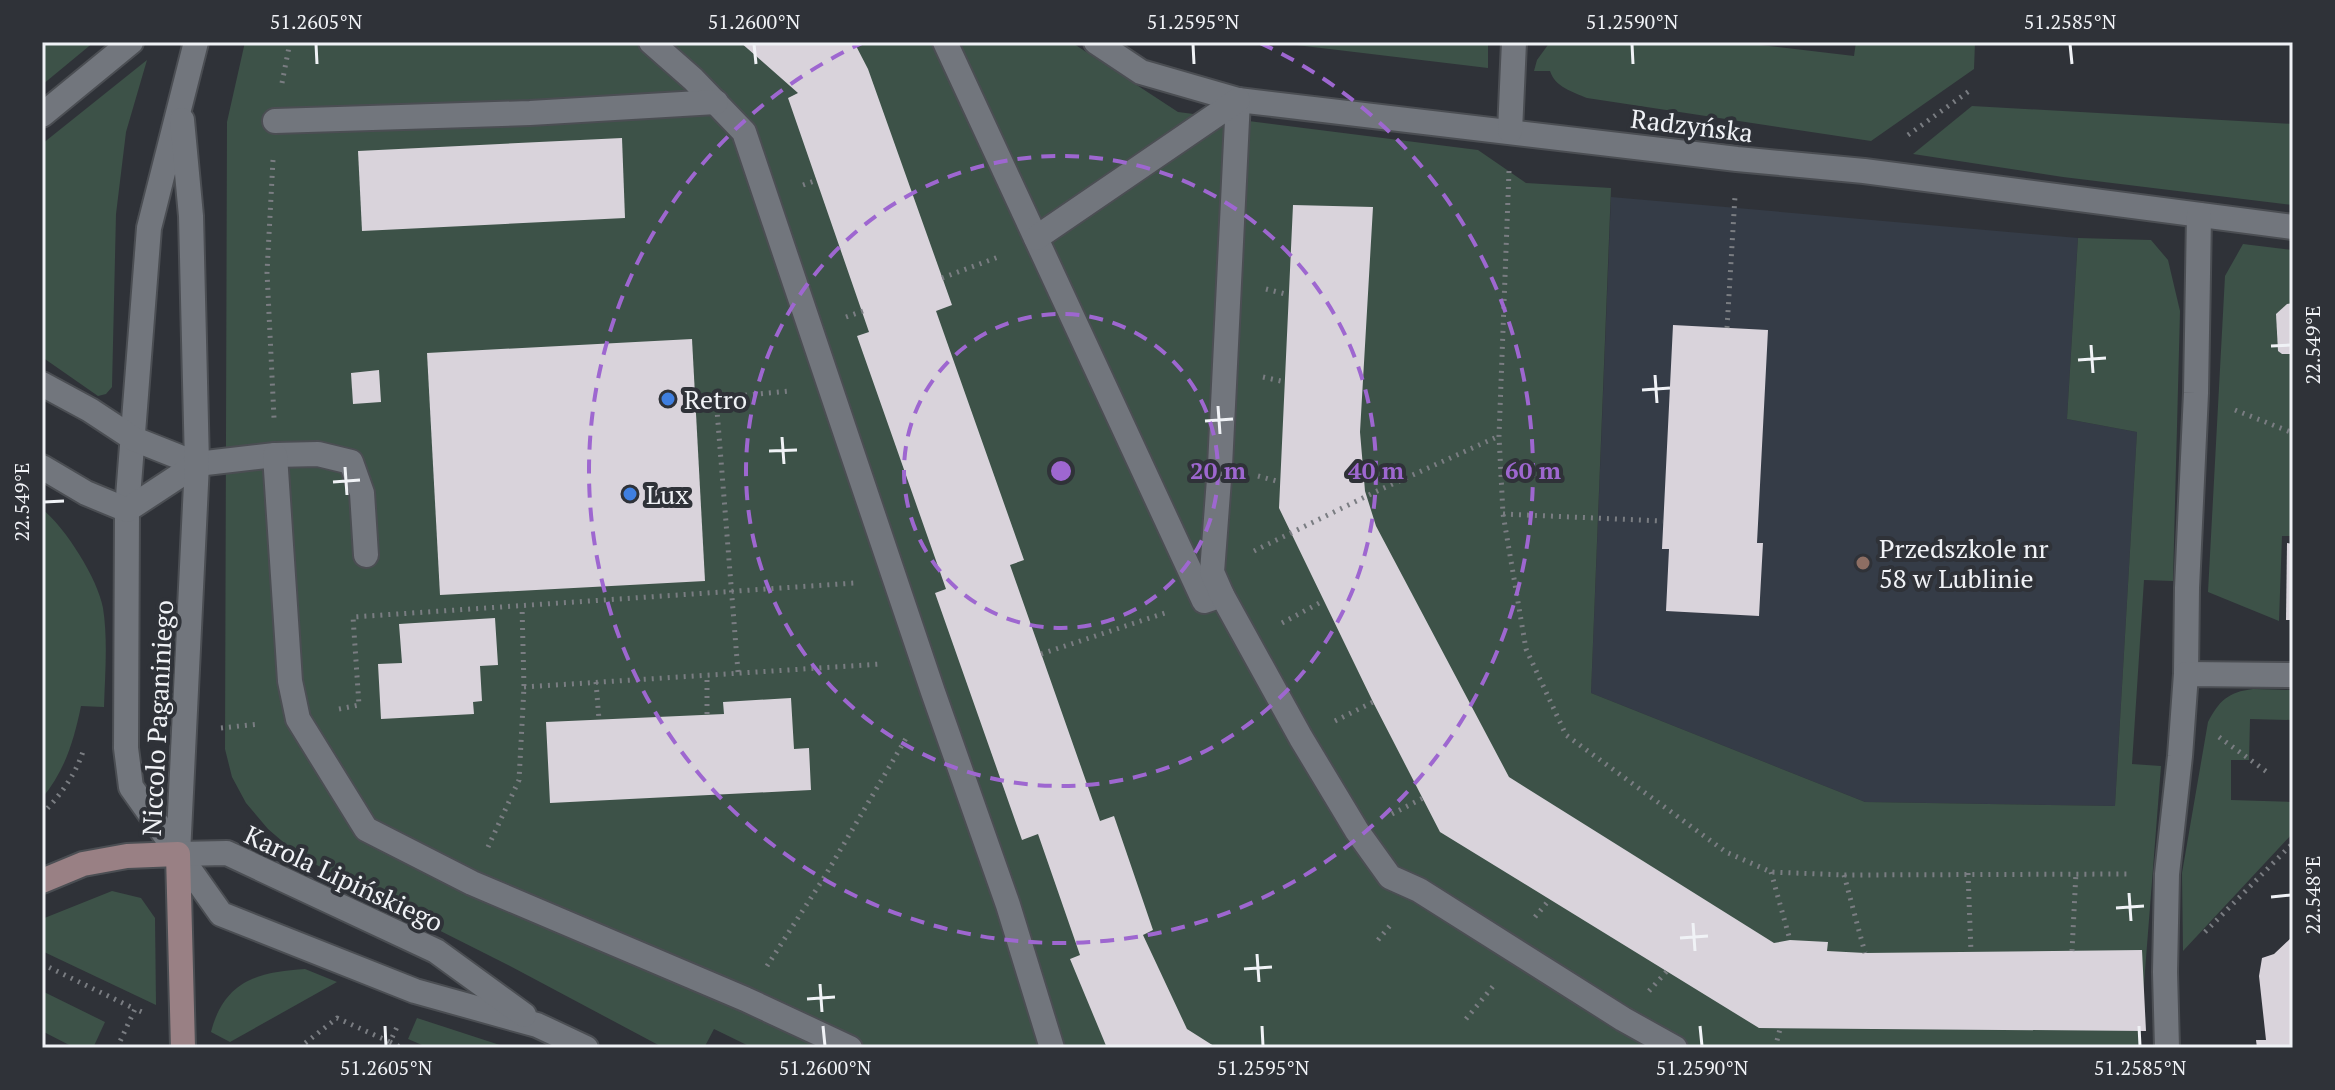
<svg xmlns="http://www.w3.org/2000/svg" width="2335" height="1090" viewBox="0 0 2335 1090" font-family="'PT Serif',serif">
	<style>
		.built { fill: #353c47 }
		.green { fill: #3d5248 }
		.building { fill: #d9d3db }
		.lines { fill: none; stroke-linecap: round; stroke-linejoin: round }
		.lane-casing { stroke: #4b4e53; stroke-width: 28 }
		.street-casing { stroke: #4b4e53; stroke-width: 28 }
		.secondary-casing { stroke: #4b4e53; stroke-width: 28 }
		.path { stroke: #7a7d82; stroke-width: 5; stroke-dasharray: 2 6; stroke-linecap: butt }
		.lane { stroke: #72767d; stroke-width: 24 }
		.street { stroke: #72767d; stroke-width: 24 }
		.secondary { stroke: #998084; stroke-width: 24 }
		.ticks { fill: none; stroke: #f0f2f6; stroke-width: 3 }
		.ring { fill: none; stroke: #9e67d0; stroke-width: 4; stroke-dasharray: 14 10 }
		.shop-dot { fill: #3f7fe0; stroke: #2f3238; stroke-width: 3 }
		.education-dot { fill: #8d6e63; stroke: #2f3238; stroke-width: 3 }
		.labels { text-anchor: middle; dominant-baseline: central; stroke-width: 8; stroke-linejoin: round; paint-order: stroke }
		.street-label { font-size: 26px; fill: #f0f2f6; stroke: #2f3238 }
		.poi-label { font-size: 26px; fill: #f0f2f6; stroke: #2f3238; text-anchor: start }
		.centre { fill: #9e67d0; stroke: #2f3238; stroke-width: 4 }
		.ring-label { font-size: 24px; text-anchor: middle; font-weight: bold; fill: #9e67d0; stroke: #2f3238; stroke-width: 8; stroke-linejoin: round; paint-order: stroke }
		.neatline { fill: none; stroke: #f0f2f6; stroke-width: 3 }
		.ticks-label { font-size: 20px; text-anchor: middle; fill: #f0f2f6 }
	</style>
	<rect width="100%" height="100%" fill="#2f3238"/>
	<polygon class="built" points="1611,197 2078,238 2067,419 2137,432 2115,806 1865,802 1591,693"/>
	<g class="green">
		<polygon points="42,42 94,42 42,85"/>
		<polygon points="245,42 1071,42 1178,112 1478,150 1526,183 1611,188 1591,693 1865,802 2115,806 2137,432 2067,419 2078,238 2151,240 2168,260 2180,311 2173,581 2144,580 2132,764 2161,766 2139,1048 753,1048 714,1029 704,1048 664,1048 510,966 367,894 296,853 268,829 246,803 232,777 225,749 227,122"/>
		<polygon points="1271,42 1488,42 1488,68"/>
		<path d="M1550 42H1735L1854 56 1856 42H1975L1974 69 1871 141 1587 98C1573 92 1555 87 1550 71H1534L1537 60Z"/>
		<polygon points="147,60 126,132 116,214 112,387 106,394 98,396 42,357 42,144"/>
		<polygon points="1972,106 2293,124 2293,205 2063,177 1913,154"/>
		<polygon points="2243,244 2293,250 2293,536 2282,536 2279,621 2208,592 2225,276"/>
		<path d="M42 509C65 527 98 579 103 608 108 640 105 674 104 707L81 706C74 740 65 771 42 798Z"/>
		<path d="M2253 689 2293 690V720L2250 719 2249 760H2231V800L2293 802V833L2183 951 2182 873 2208 722C2219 701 2228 692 2253 689Z"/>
		<polygon points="112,891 141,898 155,918 156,1005 42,951 42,919"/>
		<path d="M305 969 337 982 230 1042 211 1032C224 981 257 972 305 969Z"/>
		<polygon points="42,991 105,1022 93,1048 75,1048 42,1031"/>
		<polygon points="417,1018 509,1048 429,1048 408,1039"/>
	</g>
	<g class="building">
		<polygon points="740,42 854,42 868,69 952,305 936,311 1024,560 1010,565 1100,821 1114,816 1153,930 1143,935 1187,1029 1217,1048 1107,1048 1070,959 1080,955 1038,834 1022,840 935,593 946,589 857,336 869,332 788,98 798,93"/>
		<polygon points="622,138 625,218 362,231 358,151"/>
		<polygon points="1293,205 1373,207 1360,432 1365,491 1376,526 1509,777 1774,943 1790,940 1828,942 1827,951 1865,953 2142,950 2146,1031 1759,1028 1440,832 1373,702 1279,508"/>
		<polygon points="2293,303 2293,354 2282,354 2278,351 2276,314 2287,304"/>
		<polygon points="1673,325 1768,330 1757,543 1763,543 1759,616 1666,611 1669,549 1662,549"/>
		<polygon points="692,339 705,581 440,595 427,353"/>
		<polygon points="379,370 381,402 353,404 351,373"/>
		<polygon points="2287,543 2293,544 2293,620 2286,620"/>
		<polygon points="495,618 498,665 480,666 482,701 473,702 474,714 381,719 378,664 402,663 399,624"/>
		<polygon points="791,698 794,749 809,748 811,790 550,803 546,722 724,714 723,702"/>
		<polygon points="2293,936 2293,1048 2257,1048 2256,1040 2266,1040 2259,976 2262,958 2274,954"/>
	</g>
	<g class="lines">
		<defs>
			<polyline id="lane" points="197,464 275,455 318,454 351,462 362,493 366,555"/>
			<g id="street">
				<polyline points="196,42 149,228 127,510 126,748 131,787 221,914 415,991 537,1025 586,1048"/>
				<polyline points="651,42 693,79 744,132 933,692 1008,905 1052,1048"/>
				<polyline points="945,42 1204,601 1222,595"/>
				<polyline points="1096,42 1141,72 1238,100 1737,159 1864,171 2293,227"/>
				<polyline points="1238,100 1220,466 1212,572 1222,595 1301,738 1357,831 1390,877 1419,890 1623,1019 1675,1048"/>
				<polyline points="42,115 131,42"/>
				<polyline points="275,121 530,113 716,102"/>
				<polyline points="1510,131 1514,42"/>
				<polyline points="1036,238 1238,100"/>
				<polyline points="42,384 90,410 134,439 197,464"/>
				<polyline points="275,455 290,681 298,719 366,829 472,883 745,999 850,1048"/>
				<polyline points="42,467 86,493 127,510 197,464"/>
				<polyline points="2186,674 2187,588 2196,393 2199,215"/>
				<polyline points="178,854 197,464 191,216 182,120"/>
				<polyline points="178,854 227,853 436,951 524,1015"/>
				<polyline points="2167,1048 2165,972 2167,874 2180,756 2186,674 2293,675"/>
			</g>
			<polyline id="secondary" points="42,881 83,864 127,856 178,854 183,1048"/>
		</defs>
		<use href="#lane" class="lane-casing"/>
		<use href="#street" class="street-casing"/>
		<use href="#secondary" class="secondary-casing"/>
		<g class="path">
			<polyline points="282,83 290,42"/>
			<polyline points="1908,135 1972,89"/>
			<polyline points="273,160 267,272 274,418"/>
			<polyline points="1509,171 1499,436 1503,514 1526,649 1566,735 1726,852 1771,872 1844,875 2130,874"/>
			<polyline points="803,185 817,180"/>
			<polyline points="942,278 1001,256"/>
			<polyline points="1266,289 1289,295"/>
			<polyline points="846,317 863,311"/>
			<polyline points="1727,328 1735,196"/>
			<polyline points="1263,377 1285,382"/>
			<polyline points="2235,410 2293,433"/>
			<polyline points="1258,476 1280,482"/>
			<polyline points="1503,514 1663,521"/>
			<polyline points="1254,551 1375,492 1499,436"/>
			<polyline points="1282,623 1323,601"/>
			<polyline points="1041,654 1168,612"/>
			<polyline points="738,672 716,398 789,391"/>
			<polyline points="596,682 599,720"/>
			<polyline points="524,687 881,664"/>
			<polyline points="339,709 359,705 353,617 855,583"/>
			<polyline points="707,714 707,674"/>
			<polyline points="1335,721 1373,702"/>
			<polyline points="221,728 259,724"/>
			<polyline points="2219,737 2267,772"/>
			<path d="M42 814C60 796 77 773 84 748"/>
			<polyline points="1392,814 1423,798"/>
			<polyline points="488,847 519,780 524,687 522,606"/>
			<polyline points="1771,872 1790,940"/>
			<polyline points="1968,873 1971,952"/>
			<polyline points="1844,875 1865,953"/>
			<polyline points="1535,917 1550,899"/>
			<polyline points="2205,932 2293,843"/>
			<polyline points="1378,940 1393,922"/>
			<polyline points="2072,951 2076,872"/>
			<polyline points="42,964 135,1009"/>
			<polyline points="767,966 825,876 908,735"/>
			<polyline points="1649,991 1667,971"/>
			<polyline points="1466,1019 1494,985"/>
			<polyline points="390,1042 402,1048"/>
			<polyline points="117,1048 135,1009 142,1012"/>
			<polyline points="299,1048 337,1018 390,1042 397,1027"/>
			<polyline points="1775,1048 1780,1029"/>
		</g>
		<use href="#lane" class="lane"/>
		<use href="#street" class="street"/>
		<use href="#secondary" class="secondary"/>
	</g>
	<path class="ticks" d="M316 44 317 64M754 44 756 64M1193 44 1194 64M1632 44 1633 64M2070 44 2072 64M2091 345 2093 373M2271 346 2291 345M2078 360 2106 358M1655 375 1657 403M1642 390 1670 388M1218 406 1220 434M1205 421 1233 419M782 437 784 464M769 451 797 450M345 467 347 495M333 482 360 480M44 502 64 501M2129 893 2131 921M2271 897 2291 895M2116 908 2144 906M1693 923 1695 951M1680 938 1708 936M1257 954 1259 982M1244 969 1272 967M820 984 822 1012M807 999 835 997M385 1026 386 1046M823 1026 825 1046M1262 1026 1263 1046M1700 1026 1702 1046M2139 1026 2140 1046"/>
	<g class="ring">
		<circle cx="1061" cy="471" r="157"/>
		<circle cx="1061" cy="471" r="315"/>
		<path d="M1260 43A472 472 0 1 1 862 43"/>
	</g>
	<g class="shop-dot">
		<circle cx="668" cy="399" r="8"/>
		<circle cx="630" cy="494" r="8"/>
	</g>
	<circle class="education-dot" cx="1863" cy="563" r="8"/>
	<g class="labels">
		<g class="street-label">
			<text transform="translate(1692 125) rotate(7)">Radzyńska</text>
			<text transform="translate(157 718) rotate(-87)">Niccolo Paganiniego</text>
			<text transform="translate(344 878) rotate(25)">Karola Lipińskiego</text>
		</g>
		<g class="poi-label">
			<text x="684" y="399">Retro</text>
			<text x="646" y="494">Lux</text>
			<text x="1879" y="548">Przedszkole nr<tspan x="1879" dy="30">58 w Lublinie</tspan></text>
		</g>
	</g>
	<circle cx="1061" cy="471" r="12" class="centre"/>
	<g class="ring-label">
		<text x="1218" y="479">20 m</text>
		<text x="1376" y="479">40 m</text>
		<text x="1533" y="479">60 m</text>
	</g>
	<rect width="2335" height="1090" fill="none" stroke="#2f3238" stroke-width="88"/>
	<rect x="44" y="44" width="2247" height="1002" class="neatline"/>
	<g class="ticks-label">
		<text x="316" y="29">51.2605°N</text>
		<text x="754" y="29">51.2600°N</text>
		<text x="1193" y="29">51.2595°N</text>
		<text x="1632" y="29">51.2590°N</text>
		<text x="2070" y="29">51.2585°N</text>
		<text transform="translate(2313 345) rotate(-90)" y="7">22.549°E</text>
		<text transform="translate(22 502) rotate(-90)" y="7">22.549°E</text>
		<text transform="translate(2313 895) rotate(-90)" y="7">22.548°E</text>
		<text x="386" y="1075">51.2605°N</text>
		<text x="825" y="1075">51.2600°N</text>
		<text x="1263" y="1075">51.2595°N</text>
		<text x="1702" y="1075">51.2590°N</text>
		<text x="2140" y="1075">51.2585°N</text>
	</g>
</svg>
